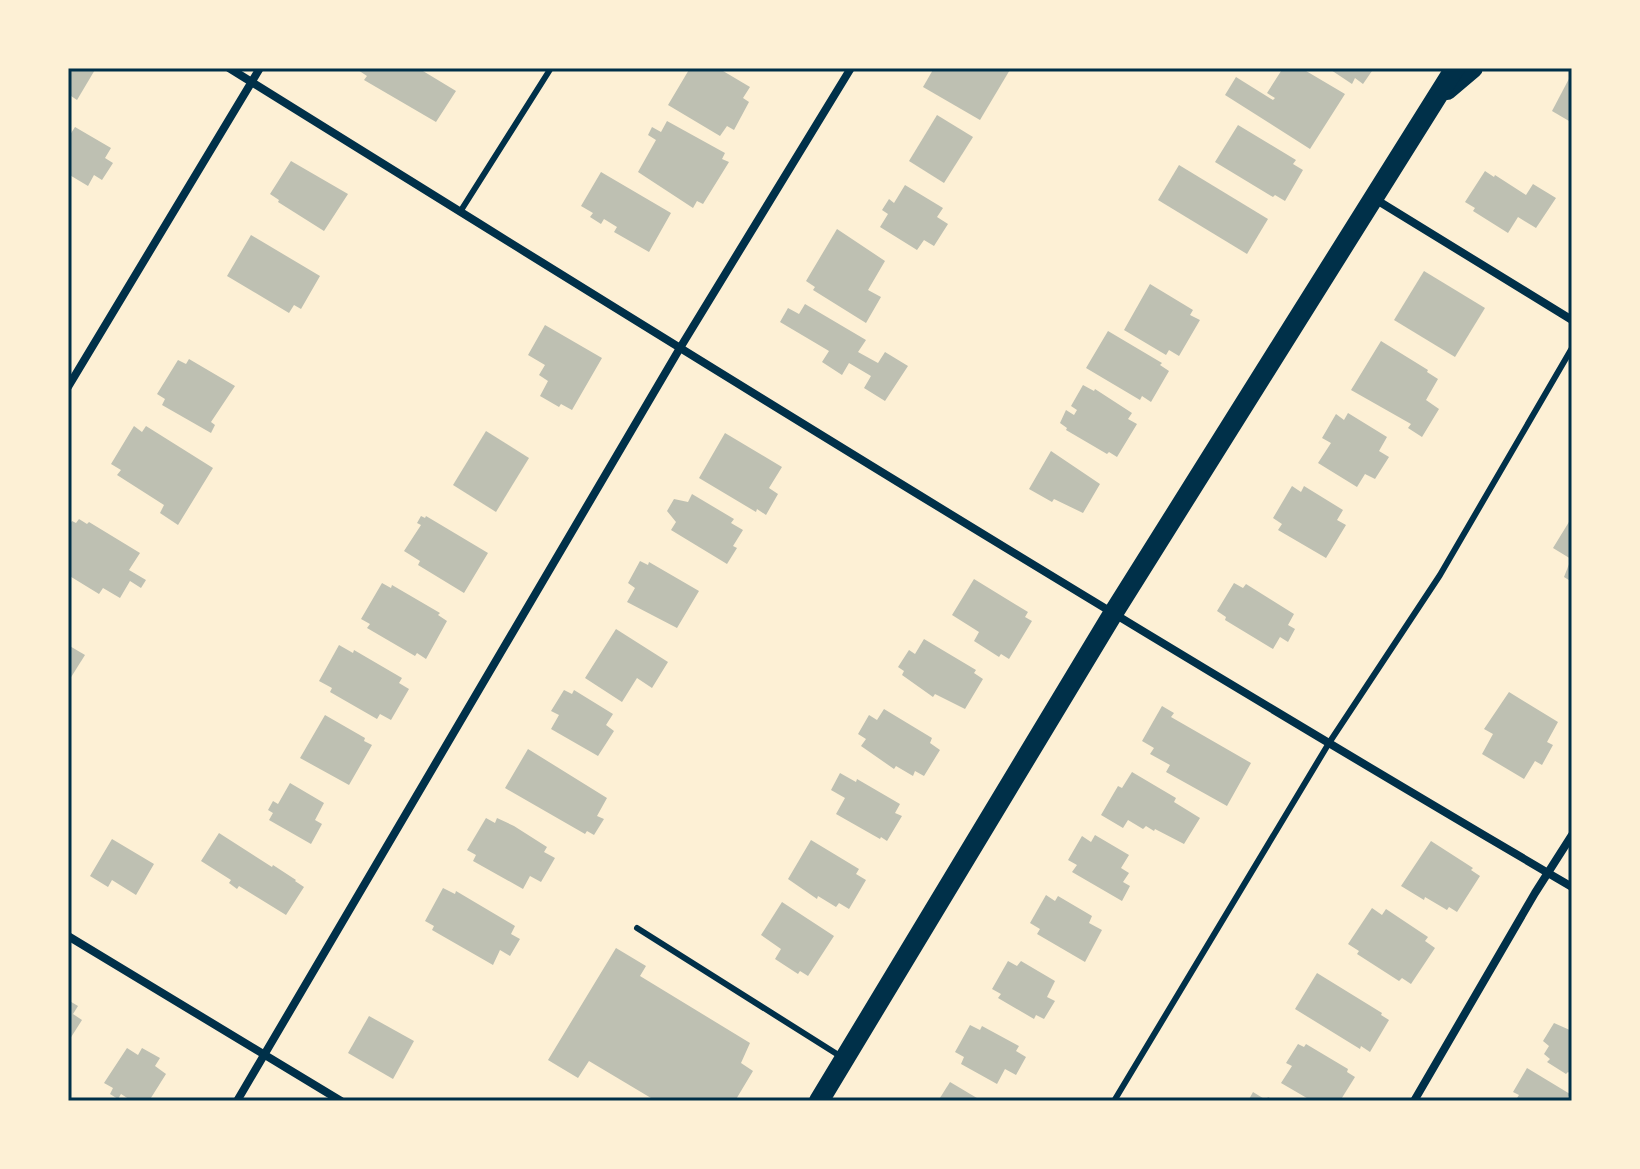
<svg xmlns="http://www.w3.org/2000/svg" width="1640" height="1169" viewBox="0 0 1640 1169" font-family="'Titillium Web',sans-serif">
	<style>
		.building { fill: #bec0b2 }
		.lines { fill: none; stroke-linecap: round; stroke-linejoin: round }
		.service { stroke: #003049; stroke-width: 6 }
		.minor { stroke: #003049; stroke-width: 8 }
		.primary { stroke: #003049; stroke-width: 20 }
		.neatline { fill: none; stroke: #003049; stroke-width: 3 }
	</style>
	<rect width="100%" height="100%" fill="#fdf0d5"/>
	<g class="building">
		<polygon points="68,68 96,68 77,100 68,94"/>
		<polygon points="360,68 418,68 456,91 436,122 364,80 367,76 358,70"/>
		<polygon points="690,68 718,68 750,87 743,98 749,102 734,130 727,126 720,136 668,105"/>
		<polygon points="934,68 1011,68 980,120 923,87"/>
		<polygon points="1283,68 1301,68 1345,94 1310,149 1225,95 1236,77 1273,100 1275,98 1267,93"/>
		<polygon points="1328,68 1374,68 1363,84 1355,78 1352,84"/>
		<polygon points="1572,73 1572,117 1569,121 1552,111"/>
		<polygon points="937,115 973,137 944,183 909,161"/>
		<polygon points="667,121 725,153 722,159 729,162 703,204 697,201 693,208 638,172 656,140 648,135 652,127 661,132"/>
		<polygon points="1238,125 1296,160 1293,164 1303,170 1285,201 1275,195 1273,197 1215,162"/>
		<polygon points="75,127 111,148 105,158 113,163 102,180 94,175 88,186 68,174 68,138"/>
		<polygon points="291,161 348,194 324,231 278,202 279,200 270,194"/>
		<polygon points="1179,165 1268,219 1247,254 1158,200"/>
		<polygon points="1485,171 1494,177 1495,175 1526,195 1533,184 1556,198 1536,228 1518,217 1508,233 1473,211 1475,208 1465,202"/>
		<polygon points="601,172 671,213 649,252 614,232 617,227 604,219 601,224 590,217 593,213 581,206"/>
		<polygon points="905,185 943,208 937,217 948,224 934,246 924,240 917,250 880,227 888,214 882,210 889,199 894,203"/>
		<polygon points="837,229 885,261 868,290 881,297 866,323 813,290 815,287 806,281"/>
		<polygon points="251,235 320,276 301,309 294,305 289,313 227,276"/>
		<polygon points="1424,271 1485,308 1455,357 1394,320"/>
		<polygon points="1150,284 1193,310 1190,315 1200,320 1179,356 1169,350 1166,355 1124,330"/>
		<polygon points="805,304 866,340 858,352 878,363 885,352 908,366 885,401 864,388 871,376 849,363 842,375 822,362 829,351 780,322 788,308 799,314"/>
		<polygon points="545,325 602,358 572,410 561,404 559,407 540,396 548,381 539,375 545,365 528,355"/>
		<polygon points="1108,331 1162,363 1160,365 1169,371 1151,402 1142,396 1140,400 1086,368"/>
		<polygon points="1381,341 1428,370 1427,372 1438,379 1426,400 1439,409 1422,437 1408,428 1411,424 1351,390"/>
		<polygon points="189,359 235,386 211,422 215,425 211,433 162,405 165,399 157,394 178,360 186,364"/>
		<polygon points="1083,385 1094,391 1095,389 1132,413 1128,419 1137,424 1117,457 1109,452 1107,454 1066,430 1067,428 1060,423 1066,410 1074,415 1077,410 1071,406"/>
		<polygon points="1348,413 1387,437 1379,451 1389,457 1375,479 1365,474 1357,487 1318,463 1331,443 1322,438 1336,414 1344,420"/>
		<polygon points="134,426 142,432 146,426 213,468 178,525 160,513 164,505 117,475 121,470 111,464"/>
		<polygon points="486,431 529,458 496,512 453,485"/>
		<polygon points="725,433 782,467 769,488 778,494 766,515 757,509 756,512 699,478"/>
		<polygon points="1051,451 1100,484 1083,513 1054,499 1052,502 1029,489"/>
		<polygon points="1292,486 1301,492 1304,486 1343,510 1337,520 1346,525 1326,558 1278,530 1282,524 1273,518"/>
		<polygon points="692,494 734,519 731,523 743,530 733,546 737,548 727,564 671,530 676,522 667,511 674,499 688,502"/>
		<polygon points="421,516 425,518 426,516 488,553 464,593 418,565 420,561 404,551 421,525 417,523"/>
		<polygon points="1572,517 1572,582 1564,577 1571,559 1553,548"/>
		<polygon points="79,519 87,524 89,522 140,553 129,570 146,580 141,588 130,581 120,598 103,588 99,594 68,575 68,528 72,521 76,523"/>
		<polygon points="640,561 648,565 649,562 699,591 677,628 627,602 635,588 628,583"/>
		<polygon points="974,579 1028,612 1025,617 1032,621 1009,659 1001,654 999,657 974,641 979,632 952,615"/>
		<polygon points="382,583 391,588 392,585 440,613 438,615 447,621 426,659 417,653 415,656 367,628 370,624 361,619"/>
		<polygon points="1234,583 1243,588 1246,584 1294,614 1288,625 1295,629 1288,642 1280,637 1273,649 1225,620 1226,617 1217,611"/>
		<polygon points="616,629 668,662 652,688 637,678 622,702 585,678"/>
		<polygon points="924,639 976,670 974,673 983,679 965,709 935,694 933,697 902,675 904,671 898,667 909,650 915,654"/>
		<polygon points="68,645 85,655 68,682"/>
		<polygon points="339,645 353,653 354,650 402,678 399,683 409,689 391,720 380,714 377,719 330,692 332,688 319,681"/>
		<polygon points="564,690 572,694 574,690 613,714 606,725 614,731 598,756 551,729 559,715 551,711"/>
		<polygon points="1509,692 1558,722 1547,742 1553,745 1542,765 1535,761 1524,779 1482,754 1493,734 1484,729"/>
		<polygon points="1162,706 1174,713 1171,717 1251,763 1227,806 1166,772 1170,765 1150,754 1154,748 1142,741"/>
		<polygon points="884,709 932,738 930,743 940,750 924,776 915,771 913,776 896,766 894,769 861,746 866,739 858,734 869,715 877,720"/>
		<polygon points="325,715 365,738 364,741 372,745 349,785 300,758"/>
		<polygon points="528,749 607,798 597,816 604,819 594,835 587,831 585,834 505,788"/>
		<polygon points="1132,772 1176,798 1174,802 1200,818 1184,844 1155,829 1154,831 1146,826 1143,829 1128,820 1123,828 1101,815 1118,786 1122,788"/>
		<polygon points="840,773 856,782 857,779 900,804 895,813 902,816 887,841 881,837 880,839 836,814 845,798 831,790"/>
		<polygon points="290,783 324,803 315,820 322,824 311,844 269,820 273,813 268,810 273,801 278,804"/>
		<polygon points="486,818 495,823 497,818 514,826 547,847 544,852 555,858 541,882 530,876 523,889 473,861 476,855 467,850"/>
		<polygon points="219,833 272,867 273,865 296,880 295,881 304,887 286,915 239,886 237,889 229,883 231,880 201,861"/>
		<polygon points="1095,835 1129,855 1121,868 1129,873 1123,882 1130,886 1122,901 1072,872 1077,865 1068,860 1082,836 1091,842"/>
		<polygon points="112,839 154,864 136,895 112,880 108,887 90,876"/>
		<polygon points="811,840 859,869 856,874 866,880 849,909 839,903 836,907 818,896 817,899 788,879"/>
		<polygon points="1431,841 1473,868 1471,870 1480,876 1457,912 1449,907 1447,910 1425,897 1424,900 1401,886"/>
		<polygon points="443,888 455,894 456,891 515,926 511,934 520,939 510,956 500,950 493,965 432,930 434,926 425,921"/>
		<polygon points="1046,895 1055,901 1058,896 1092,916 1089,923 1102,930 1085,962 1037,934 1040,929 1030,923"/>
		<polygon points="782,902 834,936 808,976 800,971 798,974 775,959 781,949 761,935"/>
		<polygon points="1372,908 1382,915 1386,909 1428,937 1425,941 1435,948 1411,984 1402,978 1399,981 1357,954 1359,951 1348,944"/>
		<polygon points="616,948 646,966 640,976 750,1043 741,1063 753,1071 735,1101 656,1101 589,1061 578,1078 548,1060"/>
		<polygon points="1008,961 1017,966 1021,961 1055,981 1047,997 1055,1001 1044,1019 1036,1015 1034,1019 998,998 1001,994 992,989"/>
		<polygon points="1317,973 1382,1013 1381,1015 1389,1020 1370,1052 1361,1046 1360,1049 1295,1009"/>
		<polygon points="68,1000 78,1006 73,1014 82,1020 68,1042"/>
		<polygon points="369,1016 414,1041 393,1079 348,1053"/>
		<polygon points="1554,1023 1572,1031 1572,1074 1568,1072 1566,1074 1547,1062 1550,1059 1544,1054 1549,1046 1543,1041"/>
		<polygon points="970,1025 980,1030 982,1026 1019,1046 1016,1051 1026,1057 1016,1075 1005,1069 997,1084 961,1064 964,1057 955,1052"/>
		<polygon points="1298,1044 1304,1047 1306,1044 1348,1069 1347,1072 1355,1077 1340,1101 1312,1101 1281,1083 1292,1066 1286,1063"/>
		<polygon points="127,1048 138,1055 142,1048 160,1058 155,1066 166,1074 149,1101 132,1101 121,1094 118,1099 110,1094 113,1088 104,1083"/>
		<polygon points="1527,1068 1570,1094 1568,1097 1572,1101 1515,1101 1519,1095 1513,1092"/>
		<polygon points="950,1082 982,1101 938,1101"/>
		<polygon points="1253,1092 1266,1100 1268,1097 1275,1101 1248,1101"/>
	</g>
	<g class="lines">
		<g class="service">
			<polyline points="460,212 551,68"/>
			<polyline points="637,928 840,1056"/>
			<polyline points="1114,1101 1329,743 1440,575 1572,348"/>
		</g>
		<g class="minor">
			<path d="M229 68C674 345 1120 622 1572 887"/>
			<polyline points="1375,199 1572,320"/>
			<polyline points="68,387 260,68"/>
			<polyline points="68,936 341,1101"/>
			<polyline points="237,1101 680,348 851,68"/>
			<polyline points="1414,1101 1535,893 1572,835"/>
		</g>
		<g class="primary">
			<polyline points="1447,90 1473,68"/>
			<polyline points="819,1101 1114,612 1455,68"/>
		</g>
	</g>
	<rect width="1640" height="1169" fill="none" stroke="#fdf0d5" stroke-width="140"/>
	<rect x="70" y="70" width="1500" height="1029" class="neatline"/>
</svg>
